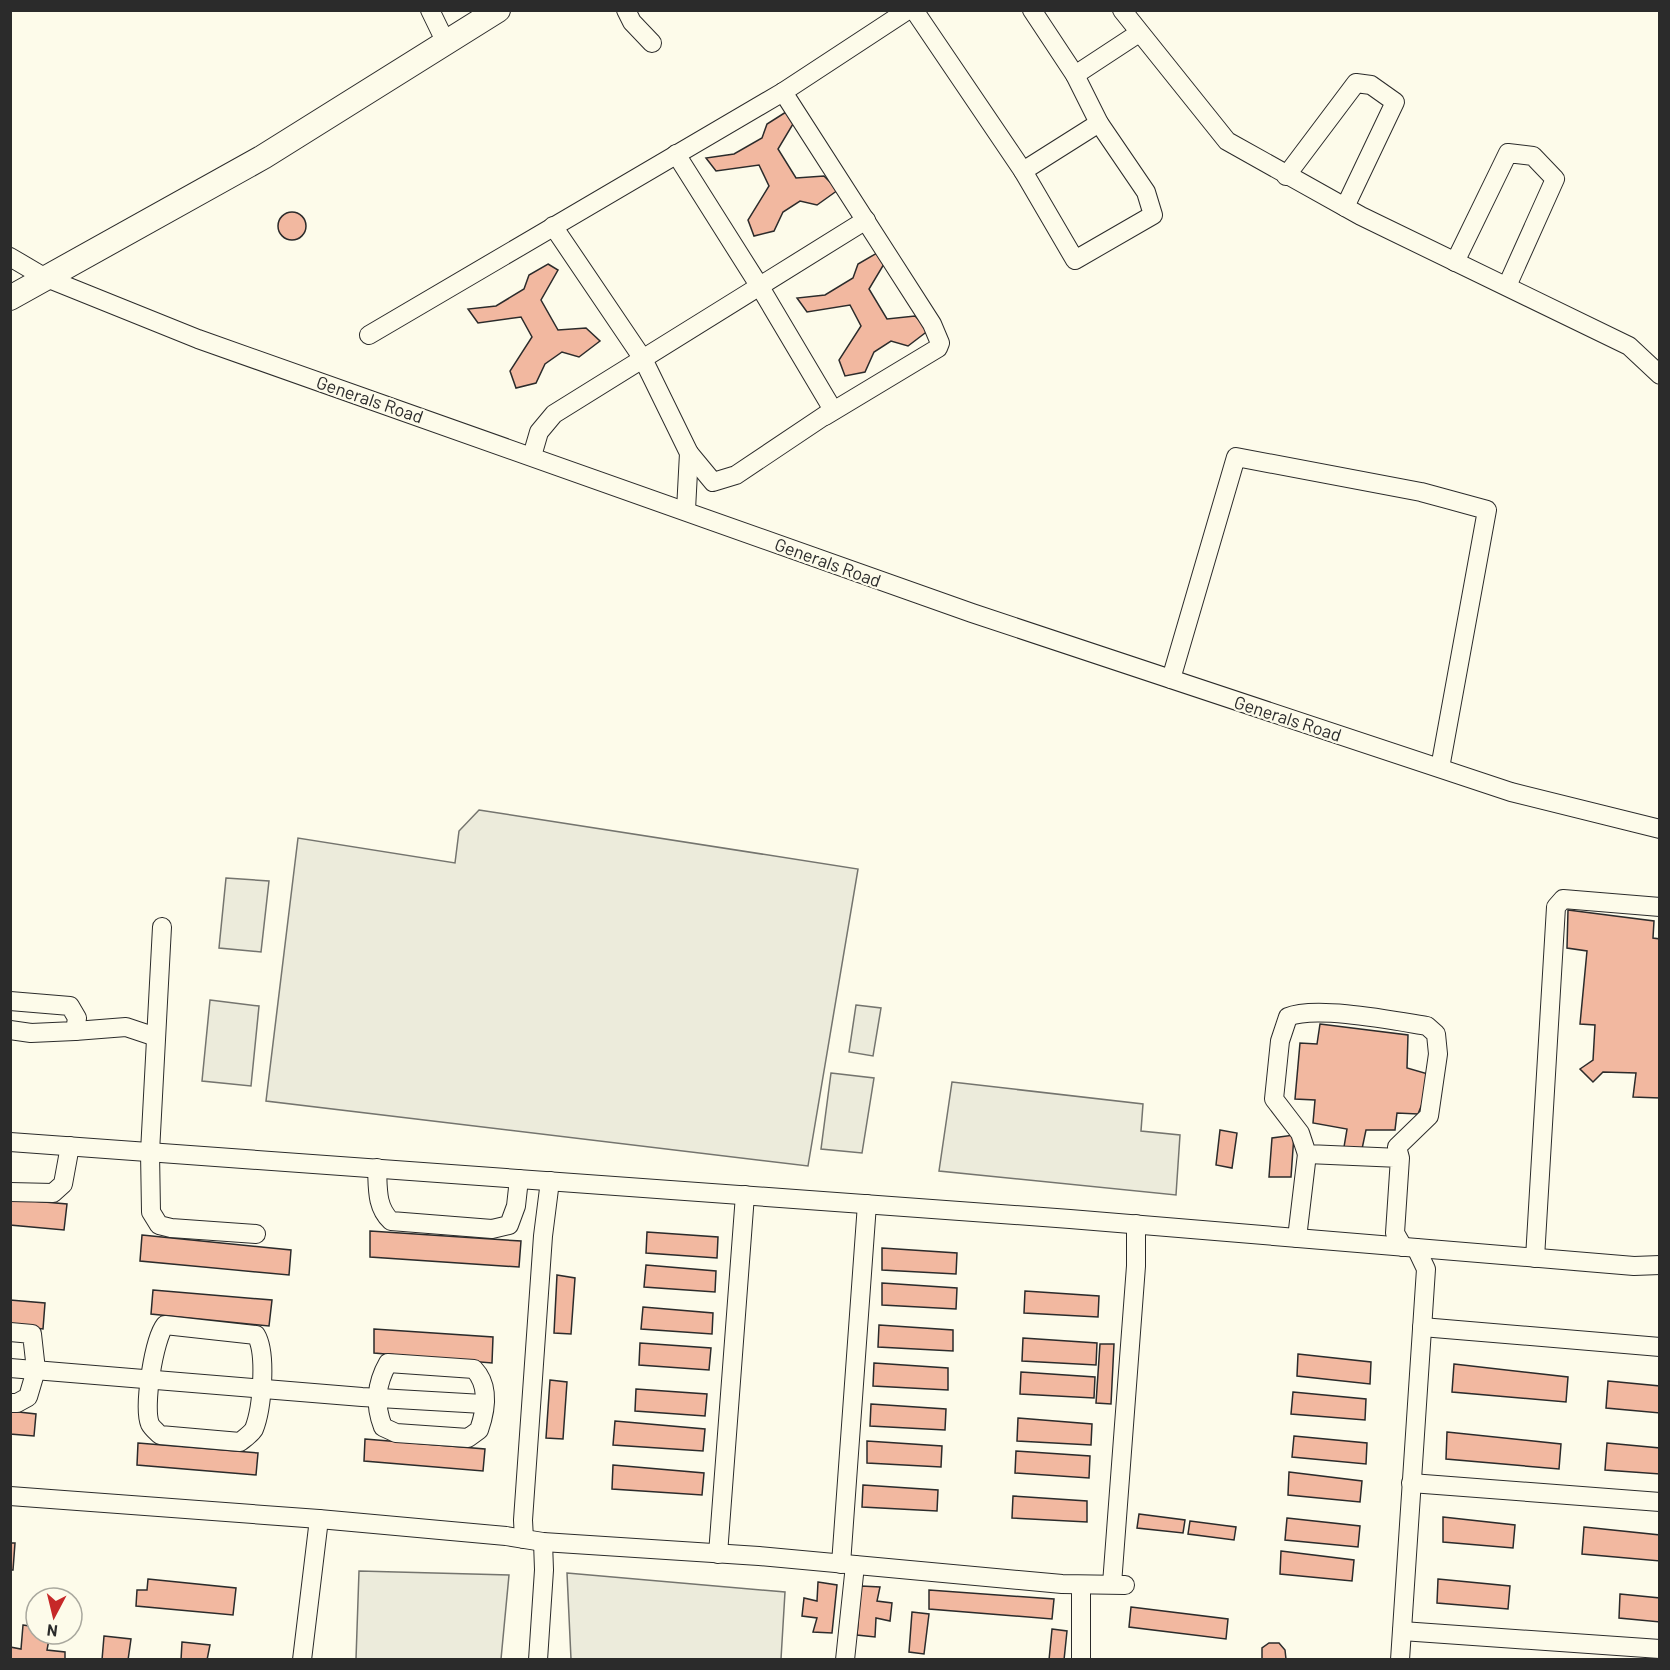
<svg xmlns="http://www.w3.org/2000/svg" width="1670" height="1670" viewBox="0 0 1670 1670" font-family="Barlow,sans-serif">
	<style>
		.green { fill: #ecebdb; stroke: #74746e; stroke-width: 1.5 }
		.building { fill: #f2b8a0; stroke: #2b2b2b; stroke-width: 1.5 }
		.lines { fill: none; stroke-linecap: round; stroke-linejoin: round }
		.minor-casing { stroke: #2b2b2b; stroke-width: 20 }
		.major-casing { stroke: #2b2b2b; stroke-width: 26 }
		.minor { stroke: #fdfbea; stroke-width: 18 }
		.major { stroke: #fdfbea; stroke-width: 24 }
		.labels { text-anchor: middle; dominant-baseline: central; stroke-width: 4.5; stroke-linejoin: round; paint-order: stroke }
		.street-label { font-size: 18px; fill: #2b2b2b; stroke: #fdfbea }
	</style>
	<rect width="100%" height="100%" fill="#fdfbea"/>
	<g class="green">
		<polygon points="479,810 858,869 808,1166 266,1101 298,838 455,863 459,831"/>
		<polygon points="226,878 269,881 261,952 219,948"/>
		<polygon points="210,1000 259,1006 251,1086 202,1081"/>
		<polygon points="856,1005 881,1008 873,1056 849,1052"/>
		<polygon points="831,1073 874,1078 862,1153 821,1149"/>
		<polygon points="952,1082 1143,1104 1141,1131 1180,1135 1176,1195 939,1171"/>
		<polygon points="359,1571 509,1575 501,1659 356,1659"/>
		<polygon points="567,1573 785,1592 781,1659 571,1659"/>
	</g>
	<g class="building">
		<polygon points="786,112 796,119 778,149 796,178 824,176 838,190 817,205 800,201 783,212 774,231 754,236 748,220 769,186 759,165 716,171 706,158 734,154 762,138 767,124"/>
		<circle cx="292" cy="226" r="14"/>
		<polygon points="877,253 887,259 869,289 887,319 915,316 929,330 908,346 891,341 874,352 865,372 845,376 839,360 861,326 850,305 807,312 797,298 825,295 853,278 858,264"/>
		<polygon points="548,264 558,270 541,300 558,330 586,328 600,341 579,357 562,352 545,364 536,383 516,388 510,371 532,337 521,317 478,323 468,309 496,306 524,289 529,275"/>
		<polygon points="1568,910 1654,921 1653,938 1660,939 1660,1098 1633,1097 1636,1073 1603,1072 1593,1082 1580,1069 1593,1060 1595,1025 1580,1024 1587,951 1567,948"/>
		<polygon points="1320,1024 1408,1035 1407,1068 1428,1074 1426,1094 1418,1114 1397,1113 1395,1130 1366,1130 1362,1149 1344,1147 1347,1129 1313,1123 1315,1100 1295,1099 1300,1043 1317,1044"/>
		<polygon points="1220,1130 1237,1133 1232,1168 1216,1165"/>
		<polygon points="1294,1135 1291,1177 1269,1177 1272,1138"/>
		<polygon points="10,1199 67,1204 64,1230 10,1225"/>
		<polygon points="370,1231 521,1241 519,1267 370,1257"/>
		<polygon points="647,1232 718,1237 717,1258 646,1253"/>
		<polygon points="142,1235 291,1250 289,1275 140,1261"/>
		<polygon points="882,1248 957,1253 956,1274 882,1270"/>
		<polygon points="646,1265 716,1271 715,1292 644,1287"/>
		<polygon points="557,1275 575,1278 571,1334 554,1333"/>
		<polygon points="882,1283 957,1288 956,1309 882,1305"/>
		<polygon points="153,1290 272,1300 269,1326 151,1314"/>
		<polygon points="1025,1291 1099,1296 1098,1317 1024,1313"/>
		<polygon points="10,1300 45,1303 43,1329 10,1325"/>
		<polygon points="643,1307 713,1313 712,1334 641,1329"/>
		<polygon points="879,1325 953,1330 953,1351 878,1347"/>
		<polygon points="374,1329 493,1337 492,1363 374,1353"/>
		<polygon points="1023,1338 1097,1343 1096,1365 1022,1361"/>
		<polygon points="640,1343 711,1348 709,1370 639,1365"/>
		<polygon points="1100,1344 1114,1344 1111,1404 1096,1403"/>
		<polygon points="1298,1354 1371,1362 1370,1384 1297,1376"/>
		<polygon points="874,1363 948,1368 948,1390 873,1386"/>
		<polygon points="1454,1364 1568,1377 1566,1402 1452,1392"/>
		<polygon points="1021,1372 1095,1377 1094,1398 1020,1394"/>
		<polygon points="550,1380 567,1382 563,1439 546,1438"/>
		<polygon points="1608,1381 1660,1386 1660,1413 1606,1408"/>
		<polygon points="636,1389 707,1394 705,1416 635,1411"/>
		<polygon points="1293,1392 1366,1399 1365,1420 1291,1414"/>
		<polygon points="871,1404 946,1409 945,1430 870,1426"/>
		<polygon points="10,1411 36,1414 34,1436 10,1434"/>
		<polygon points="1018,1418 1092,1424 1091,1445 1017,1441"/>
		<polygon points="615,1421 705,1429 703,1451 613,1445"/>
		<polygon points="1447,1432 1561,1444 1559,1469 1446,1459"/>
		<polygon points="1294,1436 1367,1443 1366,1464 1292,1457"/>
		<polygon points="365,1439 485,1449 483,1471 364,1461"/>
		<polygon points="867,1441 942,1446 941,1467 867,1463"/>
		<polygon points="138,1443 258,1453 256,1475 137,1465"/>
		<polygon points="1607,1443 1660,1448 1660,1474 1605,1470"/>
		<polygon points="1016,1451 1090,1456 1089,1478 1015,1473"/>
		<polygon points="613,1465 704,1473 702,1495 612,1489"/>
		<polygon points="1289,1472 1362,1481 1360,1502 1288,1495"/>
		<polygon points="863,1485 938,1490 937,1511 862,1507"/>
		<polygon points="1013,1496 1087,1501 1087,1522 1012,1518"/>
		<polygon points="1139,1514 1185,1520 1183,1533 1137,1528"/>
		<polygon points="1443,1517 1515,1525 1513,1548 1443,1542"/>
		<polygon points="1287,1518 1360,1526 1358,1547 1285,1540"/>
		<polygon points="1190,1521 1236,1527 1234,1540 1188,1534"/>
		<polygon points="1584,1527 1660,1535 1660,1561 1582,1554"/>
		<polygon points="10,1543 15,1543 13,1570 10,1570"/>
		<polygon points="1281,1551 1354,1560 1352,1581 1280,1574"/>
		<polygon points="148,1579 236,1588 233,1615 136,1606 137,1590 147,1590"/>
		<polygon points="1438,1579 1510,1586 1508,1609 1437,1603"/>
		<polygon points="818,1582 837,1585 832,1633 813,1632 817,1618 802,1616 804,1598 817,1601"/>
		<polygon points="861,1586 880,1587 877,1601 892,1603 890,1621 876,1618 875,1637 857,1635"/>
		<polygon points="929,1590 1054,1599 1052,1619 929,1609"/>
		<polygon points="1620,1594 1660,1598 1660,1622 1619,1618"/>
		<polygon points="1131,1607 1228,1619 1226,1639 1129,1627"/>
		<polygon points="912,1612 929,1614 924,1654 909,1652"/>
		<polygon points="23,1625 36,1627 36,1634 50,1634 47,1650 65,1652 65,1660 10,1660 10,1647 21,1649"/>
		<polygon points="1052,1629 1067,1631 1064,1660 1049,1660"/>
		<polygon points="104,1636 131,1639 128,1660 102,1660"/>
		<polygon points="182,1642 210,1645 207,1660 181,1660"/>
		<polygon points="1269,1643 1279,1643 1285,1650 1286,1659 1262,1660 1262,1648"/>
	</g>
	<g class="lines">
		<defs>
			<g id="minor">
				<polyline points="430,10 446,43"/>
				<polyline points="626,10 632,22 652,43"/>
				<polyline points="914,10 1023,171 1075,260 1153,215 1146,192 1099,123 1075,75 1032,10"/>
				<polyline points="1122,10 1227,141 1361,216 1629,346 1660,375"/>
				<polyline points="1075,75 1139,33"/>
				<polyline points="783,92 932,324 940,343 938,348 825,416"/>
				<polyline points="676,154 760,287 833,410 736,475 713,482 689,453"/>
				<polyline points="1023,171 1099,123"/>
				<polyline points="1286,176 1356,83 1371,85 1395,102 1345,207"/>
				<polyline points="553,226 643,359 689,453 686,510"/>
				<polyline points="10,257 44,277 198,339 972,613 1511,792 1660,829"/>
				<polyline points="1455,262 1508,153 1533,156 1555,179 1507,286"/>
				<polyline points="369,335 783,92 908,10"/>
				<polyline points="532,456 539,432 554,414 866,220"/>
				<polyline points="1171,679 1236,457 1421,492 1487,510 1440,768"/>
				<polyline points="162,927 150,1152 151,1212 159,1225 171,1228 256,1234"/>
				<polyline points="10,1001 70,1006 77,1018 75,1031 31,1033 10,1030"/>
				<polyline points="75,1031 126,1027 156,1037"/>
				<polyline points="10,1142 1070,1219 1634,1266 1660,1265"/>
				<path d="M1400 1158 1307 1154 1300 1133 1274 1099 1280 1041 1288 1017C1315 1005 1396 1021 1427 1026L1436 1034 1438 1054 1429 1116 1397 1147 1400 1158 1395 1233 1403 1247"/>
				<path d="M377 1168C378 1188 376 1207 391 1221L492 1229 509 1225 516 1206 519 1179"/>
				<polyline points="10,1192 53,1193 63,1184 70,1146"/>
				<polyline points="1297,1238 1307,1154"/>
				<polyline points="1535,1258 1556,907 1563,899 1660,907"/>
				<path d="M165 1325 256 1335C267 1353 262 1409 254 1429 251 1434 245 1438 240 1442L160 1435C157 1432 152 1428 150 1424 143 1407 154 1339 165 1325Z"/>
				<polyline points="1422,1327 1660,1347"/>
				<polyline points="10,1332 32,1334 36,1370 28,1397 17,1403 10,1403"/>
				<path d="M388 1363 474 1369C490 1386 486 1410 479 1430L468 1438 396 1433 383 1427C374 1404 376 1384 388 1363Z"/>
				<polyline points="10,1368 362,1397 483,1404"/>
				<polyline points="1411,1483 1660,1502"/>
				<polyline points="10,1496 319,1519 506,1536 543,1542 759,1556 1062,1584 1125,1585"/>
				<polyline points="524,1539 523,1520 543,1236 550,1181"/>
				<polyline points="718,1554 745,1195"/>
				<polyline points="841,1564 867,1204"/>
				<polyline points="1112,1584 1136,1266 1136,1224"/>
				<polyline points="1402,1631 1660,1649"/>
				<polyline points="302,1660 319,1519"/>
				<polyline points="538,1660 544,1570 543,1542"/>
				<polyline points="845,1660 855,1565"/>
				<polyline points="1081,1660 1081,1585"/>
				<polyline points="1400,1660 1426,1269 1416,1248"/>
			</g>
			<polyline id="major" points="10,298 263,157 498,10"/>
		</defs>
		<use href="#minor" class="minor-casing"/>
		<use href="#major" class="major-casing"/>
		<use href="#minor" class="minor"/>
		<use href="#major" class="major"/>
	</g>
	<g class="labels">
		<g class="street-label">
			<text transform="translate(370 399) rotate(19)">Generals Road</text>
			<text transform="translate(828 562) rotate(20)">Generals Road</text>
			<text transform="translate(1288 718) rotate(18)">Generals Road</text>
		</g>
	</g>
	<rect width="1670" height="1670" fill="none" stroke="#2b2b2b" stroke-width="24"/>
	<g transform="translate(54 1616) rotate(187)"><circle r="28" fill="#fdfbea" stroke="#a9a89e" stroke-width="1.5"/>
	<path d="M0-4.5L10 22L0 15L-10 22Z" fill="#c62828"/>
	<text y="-9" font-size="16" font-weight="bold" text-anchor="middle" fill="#2b2b2b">N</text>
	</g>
</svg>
